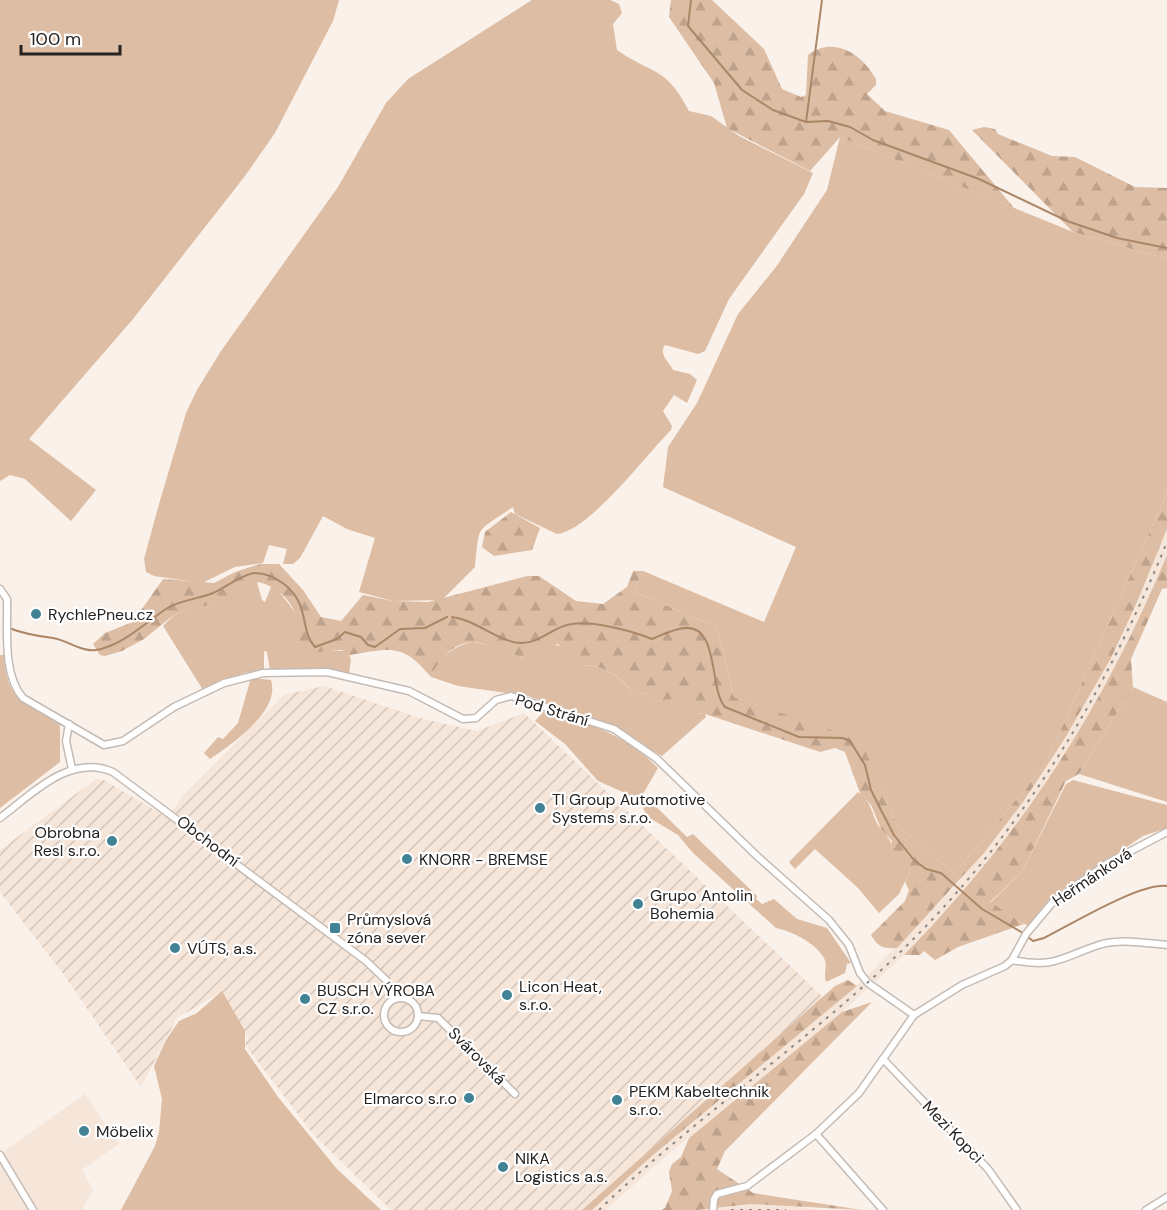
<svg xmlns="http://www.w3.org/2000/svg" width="1167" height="1210" viewBox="0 0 1167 1210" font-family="'DM Sans',sans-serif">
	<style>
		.built { fill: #f6e6da }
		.industrial { fill: url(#industrial-furrows) }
		.green { fill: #ddbda3 }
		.forest { fill: url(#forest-firs) }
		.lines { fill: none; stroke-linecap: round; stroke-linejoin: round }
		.stream { stroke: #ab8768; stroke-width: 2 }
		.minor-casing { stroke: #c4bbb5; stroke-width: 9 }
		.minor { stroke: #fff; stroke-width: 6 }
		.rail { stroke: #8e8883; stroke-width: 2; stroke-dasharray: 3 6; stroke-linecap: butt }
		.poi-dot { fill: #418295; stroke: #fff; stroke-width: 2 }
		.labels { text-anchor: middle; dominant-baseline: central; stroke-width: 4.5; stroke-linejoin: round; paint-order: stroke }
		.poi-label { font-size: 16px; fill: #252220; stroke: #fff; text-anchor: start }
		.street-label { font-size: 16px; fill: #252220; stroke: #fff }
	</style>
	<defs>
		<pattern id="industrial-furrows" width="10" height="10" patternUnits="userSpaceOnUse" patternTransform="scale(1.5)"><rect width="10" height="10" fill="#f6e6da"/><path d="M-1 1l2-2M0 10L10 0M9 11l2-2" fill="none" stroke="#d3c5bb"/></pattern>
		<pattern id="forest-firs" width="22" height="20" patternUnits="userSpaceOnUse" patternTransform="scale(1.5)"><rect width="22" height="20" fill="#ddbda3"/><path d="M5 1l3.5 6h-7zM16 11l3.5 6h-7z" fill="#bea28c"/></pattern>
	</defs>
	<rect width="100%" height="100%" fill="#faf1ea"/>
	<g class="built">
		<polygon points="1167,529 1167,555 1132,636 1098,702 1031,808 966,889 904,955 842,1012 659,1162 606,1210 592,1210 653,1155 864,979 954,888 1004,827 1111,658"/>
		<polygon points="85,1094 119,1144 82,1170 93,1190 82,1210 0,1210 0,1148 3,1152"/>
		<polygon points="751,1204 784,1205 824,1210 697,1210"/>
	</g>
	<polygon class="industrial" points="324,686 423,719 477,731 524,713 823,997 582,1210 391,1210 314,1135 245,1045 248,1038 222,992 177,1018 141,1087 64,975 0,892 0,850 96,779 104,780 168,818 182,796 284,695"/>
	<g class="green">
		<polygon points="0,0 339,0 333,21 275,133 245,176 133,319 29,439 96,490 71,521 25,479 10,475 0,481"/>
		<path d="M532 0H610L619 4 622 13 613 24 617 50C653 75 666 66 689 111L711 116 739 136 813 173 804 194 729 299 705 351 698 354 665 345C658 354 669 362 673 370L690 374 697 380 687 403 674 395 663 411 672 426 671 430C647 454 589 531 557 534L515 514 513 507C475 534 480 521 475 567L442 600 393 601 359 592 375 538 347 529 323 516 300 558 293 564H283L287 549 269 545 263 563 235 567 202 583 154 576 146 572 144 559 159 504 186 413 197 390 221 351 338 187 386 103 408 79Z"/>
		<polygon points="840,137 1073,232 1167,259 1167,493 1045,765 954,874 897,825 861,741 734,697 717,627 634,592 643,571 764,622 796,547 663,487 668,447 697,403 738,314 776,267 827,190"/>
		<path d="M257 582 262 600 265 602 271 587 275 586C291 609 303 613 297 644L326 651H348L351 660 349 674 270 670 267 652 264 651V671L244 673 203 690 163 626 175 614 230 599Z"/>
		<path d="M473 642 495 646 522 658 552 645 562 646 583 665C603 665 620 677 632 692L650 695 657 701 679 697 693 713 705 714 706 717 662 756 611 726 528 696 458 686 431 677C437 659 454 645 473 642Z"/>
		<path d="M0 655H4C7 703 24 701 60 723V762L0 808Z"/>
		<path d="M251 678 271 680C281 711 232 744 210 759L204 753 218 737 223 739 238 723Z"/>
		<polygon points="1133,687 1167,702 1167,802 1079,774"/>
		<path d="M545 710C589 723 626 735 658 768L643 794 687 837 693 834 757 896 756 899 762 904 774 899 797 919 827 928 851 963 847 964 845 973 826 982C823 974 828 966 824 958 816 943 791 931 776 928L693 853 678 835 648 817 642 806 623 792 598 781 565 744 535 721Z"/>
		<polygon points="1073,780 1167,805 1167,828 1143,836 1059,892 1028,926 990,903 1022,872 1066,784"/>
		<path d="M858 792C873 801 871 817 881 829 889 838 892 842 894 854L901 857 911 869 899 894 879 913 858 888 815 849 795 869 789 862Z"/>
		<polygon points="222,991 245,1031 245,1049 278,1097 337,1169 381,1210 121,1210 155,1146 159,1132 162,1099 154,1066 166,1040 179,1021 197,1013"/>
	</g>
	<g class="forest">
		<path d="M671 0H712L764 49 782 89 801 97 806 95 808 55C834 35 862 54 876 79V85L867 94 885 111 949 130 1014 208 840 137 810 171 727 128 714 83 669 17Z"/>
		<polygon points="984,127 995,129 998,134 1052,156 1075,157 1135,187 1167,188 1167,259 1073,232 972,130"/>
		<path d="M1167 493V529L1137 602 1111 658 1065 738 1023 802 984 853 897 948C883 949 878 947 871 935L905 901 909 890 905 882 911 869 890 850 892 841 881 829 871 805 860 793 845 752 835 748 820 752 705 714 693 713 679 698 657 701 650 695 632 692C621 677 603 665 583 665L558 644 523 658C493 649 470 628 444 657 438 664 433 670 431 677 403 643 391 648 350 655L342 650 307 653 297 644C303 614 287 589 258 582L231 599 175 614 144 639 122 651 105 656 100 655 93 644 105 633 133 622 163 579 214 583 235 572 260 564H279L303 590 321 617 341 621 363 595 393 601 428 602 527 576H539L576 601 603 604 627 587 633 571H643L634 592 717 627 734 697 861 740 897 825 954 874 1045 765Z"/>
		<polygon points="511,512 540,528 532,550 494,556 482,547 485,532"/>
		<path d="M1167 555V588L1162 589 1131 659 1133 687 1079 774 1066 781 1022 872 990 902 1024 924 958 947 935 960 924 951 920 955H904C1021 836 1103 709 1167 555Z"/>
		<polygon points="848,980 857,986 653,1155 592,1210 582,1210 835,986"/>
		<polygon points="872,1002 725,1151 717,1169 753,1193 862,1210 751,1204 697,1210 661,1210 665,1208 672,1191 669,1172 672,1164 681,1157 689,1138 842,1012"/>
	</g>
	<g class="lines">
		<g class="stream">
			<polyline points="691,0 688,26 742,90 773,110 806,122 828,121 850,127 873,140 979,179 1067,221 1117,238 1167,248"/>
			<polyline points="806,122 822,0"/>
			<path d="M452 617C477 620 496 641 520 643 538 644 551 629 567 625 589 619 632 631 652 639 661 635 670 631 679 629 721 618 708 689 725 707L799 737 843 738 850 741 865 765 871 790 882 812 894 835 914 860 926 869 941 873 982 909 1023 933"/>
			<path d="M9 628C24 634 37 636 53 638 67 640 81 652 96 650 122 646 145 623 166 609 179 600 199 599 213 593 225 588 242 574 255 573 265 573 276 578 284 584 311 605 299 630 315 647L337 639 345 632 361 637 368 645 375 647 400 629 425 628 447 617"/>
			<path d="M1028 937 1033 941 1044 938C1072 924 1139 883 1167 886"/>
		</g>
		<defs>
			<g id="minor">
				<path d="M0 589 7 599C8 629 2 674 23 698L104 745 123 741 174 707 224 683 263 673 327 672 409 691 463 719 476 718 496 700 511 696 614 729 656 758 758 857 829 920 849 945 860 973 868 983 914 1015"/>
				<polyline points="69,724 66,741 72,769"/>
				<path d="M0 818C32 794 70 753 113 772L366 961 387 981 393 999"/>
				<path d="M1012 960C1057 969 1063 956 1102 944 1122 939 1147 943 1167 945"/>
				<circle cx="401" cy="1015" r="17"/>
				<polyline points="418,1016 438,1018 515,1094"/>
				<polyline points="883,1059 988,1169 1017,1210"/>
				<polyline points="816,1134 883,1210"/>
				<polyline points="0,1155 33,1210"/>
				<polyline points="713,1210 714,1199 717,1194 747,1186 816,1134 859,1093 914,1015 962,985 1005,966 1012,960 1026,934 1052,903 1108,863 1167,832"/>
				<polyline points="1146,1210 1167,1197"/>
			</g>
		</defs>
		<use href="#minor" class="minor-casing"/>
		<use href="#minor" class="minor"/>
		<g class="rail">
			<path d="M599 1210C683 1129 779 1062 866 984 1005 860 1097 713 1167 542"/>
			<polyline points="731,1210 786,1210"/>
		</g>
	</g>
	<g class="poi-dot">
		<circle cx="36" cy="614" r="6"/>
		<circle cx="540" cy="808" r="6"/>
		<circle cx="112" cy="841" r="6"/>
		<circle cx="407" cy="859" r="6"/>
		<circle cx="638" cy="904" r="6"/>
		<rect x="329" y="922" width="12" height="12" rx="3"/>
		<circle cx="175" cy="948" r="6"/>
		<circle cx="507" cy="995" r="6"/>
		<circle cx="305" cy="999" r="6"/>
		<circle cx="469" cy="1098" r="6"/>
		<circle cx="617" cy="1100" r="6"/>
		<circle cx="84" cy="1131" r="6"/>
		<circle cx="503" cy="1167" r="6"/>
	</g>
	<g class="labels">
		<g class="poi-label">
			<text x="48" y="614">RychlePneu.cz</text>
			<text x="552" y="799">TI Group Automotive<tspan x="552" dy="18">Systems s.r.o.</tspan></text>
			<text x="100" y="832" text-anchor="end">Obrobna<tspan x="100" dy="18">Resl s.r.o.</tspan></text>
			<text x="419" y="859">KNORR - BREMSE</text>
			<text x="650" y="895">Grupo Antolin<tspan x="650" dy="18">Bohemia</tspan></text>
			<text x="347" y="919">Průmyslová<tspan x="347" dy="18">zóna sever</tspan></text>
			<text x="187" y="948">VÚTS, a.s.</text>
			<text x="519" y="986">Licon Heat,<tspan x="519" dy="18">s.r.o.</tspan></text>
			<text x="317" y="990">BUSCH VÝROBA<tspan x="317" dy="18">CZ s.r.o.</tspan></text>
			<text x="629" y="1091">PEKM Kabeltechnik<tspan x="629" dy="18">s.r.o.</tspan></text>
			<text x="457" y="1098" text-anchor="end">Elmarco s.r.o</text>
			<text x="96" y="1131">Möbelix</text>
			<text x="515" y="1158">NIKA<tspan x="515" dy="18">Logistics a.s.</tspan></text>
		</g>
		<g class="street-label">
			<text transform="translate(552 710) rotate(17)">Pod Strání</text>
			<text transform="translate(208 841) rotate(37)">Obchodní</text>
			<text transform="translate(1092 877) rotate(-34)">Heřmánková</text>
			<text transform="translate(477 1056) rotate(45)">Svárovská</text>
			<text transform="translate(953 1132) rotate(46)">Mezi Kopci</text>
		</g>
	</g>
	<path d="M21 45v9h99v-9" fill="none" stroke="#252220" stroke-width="3"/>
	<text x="30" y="45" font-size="18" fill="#252220" stroke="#ffffff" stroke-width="4.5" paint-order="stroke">100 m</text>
</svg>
